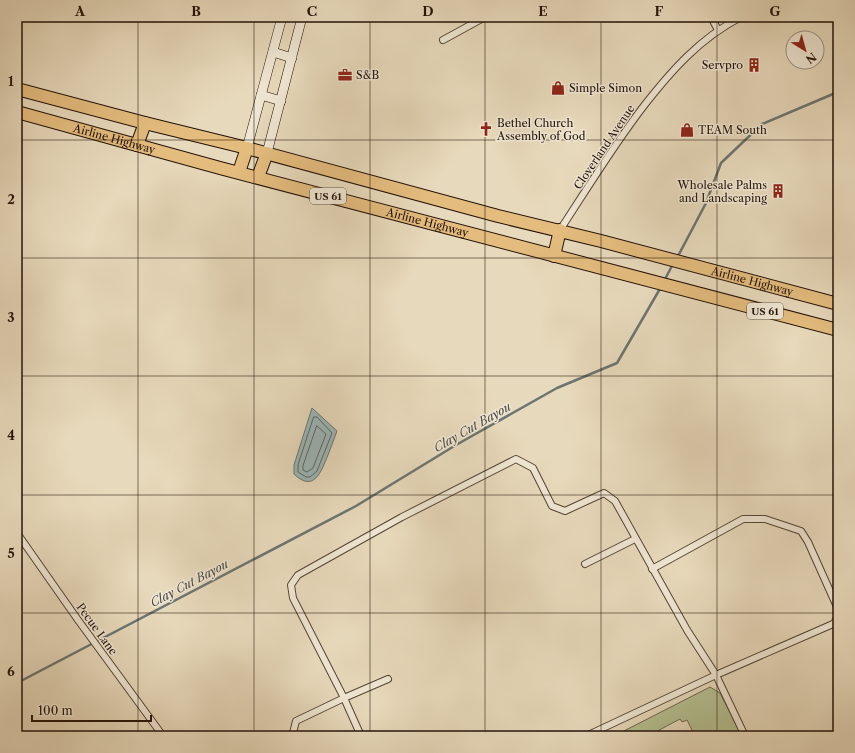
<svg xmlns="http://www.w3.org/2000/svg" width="855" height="753" viewBox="0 0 855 753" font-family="'Libre Caslon Text',serif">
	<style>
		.green { fill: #b4bf91; stroke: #6c684c }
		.water { fill: #9bb7ba; stroke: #6b7573 }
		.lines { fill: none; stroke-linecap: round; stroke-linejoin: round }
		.shore { stroke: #5f6461; stroke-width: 1 }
		.stream { stroke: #6b7573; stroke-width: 2.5 }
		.street-casing { stroke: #544435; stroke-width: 8 }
		.secondary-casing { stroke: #231208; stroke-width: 10 }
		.highway-casing { stroke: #231208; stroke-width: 14 }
		.street { stroke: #efe6d3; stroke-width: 6 }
		.secondary { stroke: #efe6d3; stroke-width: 9 }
		.highway { stroke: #e4bc7e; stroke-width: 12 }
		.grid { fill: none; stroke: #231208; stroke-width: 1; stroke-opacity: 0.55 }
		.labels { text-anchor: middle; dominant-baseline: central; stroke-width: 3; stroke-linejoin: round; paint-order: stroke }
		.shield { fill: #efe6d3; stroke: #605245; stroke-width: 1 }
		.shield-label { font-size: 10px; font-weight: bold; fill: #231208 }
		.poi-label { font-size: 11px; fill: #231208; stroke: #efe6d3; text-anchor: start }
		.street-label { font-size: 11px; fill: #231208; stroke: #efe6d3 }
		.water-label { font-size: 12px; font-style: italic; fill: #4d4c46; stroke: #efe6d3 }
		.neatline { fill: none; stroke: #231208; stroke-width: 1.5 }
		.grid-label { font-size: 13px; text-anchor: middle; font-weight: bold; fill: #231208 }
	</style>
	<rect width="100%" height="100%" fill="#e7d9bb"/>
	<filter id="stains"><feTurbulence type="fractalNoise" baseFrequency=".005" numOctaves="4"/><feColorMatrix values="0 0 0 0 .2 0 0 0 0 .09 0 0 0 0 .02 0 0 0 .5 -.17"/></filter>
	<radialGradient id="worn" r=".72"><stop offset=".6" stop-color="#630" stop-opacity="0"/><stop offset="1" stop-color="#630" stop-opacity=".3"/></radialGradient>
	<polygon class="green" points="710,687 720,693 742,736 730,736 727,731 718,736 695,736 687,720 682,722 680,719 648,736 614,736"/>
	<path class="water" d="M312 408 337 431C334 439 331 447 328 455 321 472 314 493 294 474V465Z"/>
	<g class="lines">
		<g class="shore">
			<polygon points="314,417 317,417 332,433 317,471 310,477 306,477 298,472 298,465"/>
			<polygon points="317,426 326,434 313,468 307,472 303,470 303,466"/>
		</g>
		<g class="stream">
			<polyline points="677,258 706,203 721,163 762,124 833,94 838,94"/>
			<polyline points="664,281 673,264"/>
			<polyline points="17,683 356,506 456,445 557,388 617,363 661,287"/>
		</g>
		<defs>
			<g id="street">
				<polyline points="711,17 718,30"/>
				<polyline points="443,40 485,17"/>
				<path d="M560 230C587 189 613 146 643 107 671 71 700 38 741 17"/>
				<polyline points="17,533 78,620 163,736"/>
				<polyline points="585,564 635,539"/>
				<polyline points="652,569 743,519 765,519 801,531 808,542 838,609"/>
				<polyline points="294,736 293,733 296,721 344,698 293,598 291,585 298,575 402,517 516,459 533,468 552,506 565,511 604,493 615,501 687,630 716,675 745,736"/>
				<polyline points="361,736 344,698 388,679"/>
				<polyline points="586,736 716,675 833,624 838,618"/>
			</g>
			<g id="secondary">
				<polyline points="273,52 292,58"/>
				<polyline points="261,95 281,101"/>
				<polyline points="247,148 282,17"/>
				<polyline points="267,153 302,17"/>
			</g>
			<g id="highway">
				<path id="s1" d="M17 89 145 123 247 148 498 216 601 241 838 304"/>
				<path id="s2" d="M17 112 220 168 838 330"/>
				<polyline points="137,145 145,123"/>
				<polyline points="239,172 247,148"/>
				<polyline points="258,177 267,153"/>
				<polyline points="554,256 560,230"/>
			</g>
		</defs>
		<use href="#street" class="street-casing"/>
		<use href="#secondary" class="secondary-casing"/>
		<use href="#highway" class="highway-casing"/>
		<use href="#street" class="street"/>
		<use href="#secondary" class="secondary"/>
		<use href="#highway" class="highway"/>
	</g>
	<path class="grid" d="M138 17V736M254 17V736M370 17V736M485 17V736M601 17V736M717 17V736M17 140H838M17 258H838M17 376H838M17 495H838M17 613H838"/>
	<defs>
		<symbol id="building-bare" viewBox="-9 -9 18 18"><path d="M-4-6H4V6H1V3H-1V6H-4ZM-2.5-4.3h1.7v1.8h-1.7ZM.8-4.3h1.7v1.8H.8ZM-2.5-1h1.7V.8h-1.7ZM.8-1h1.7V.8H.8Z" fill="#8f2418" stroke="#efe6d3" stroke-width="2.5" paint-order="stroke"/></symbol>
		<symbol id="office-bare" viewBox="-9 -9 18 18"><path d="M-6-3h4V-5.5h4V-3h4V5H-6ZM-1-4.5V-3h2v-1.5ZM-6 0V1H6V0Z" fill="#8f2418" stroke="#efe6d3" stroke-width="2.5" paint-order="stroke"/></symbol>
		<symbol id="shop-bare" viewBox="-9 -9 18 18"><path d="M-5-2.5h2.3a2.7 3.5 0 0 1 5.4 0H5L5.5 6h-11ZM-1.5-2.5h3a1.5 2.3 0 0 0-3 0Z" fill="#8f2418" stroke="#efe6d3" stroke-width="2.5" paint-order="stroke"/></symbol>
		<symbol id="church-bare" viewBox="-9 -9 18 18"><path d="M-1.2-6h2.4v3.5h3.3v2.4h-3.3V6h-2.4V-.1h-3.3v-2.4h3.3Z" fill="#8f2418" stroke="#efe6d3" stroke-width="2.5" paint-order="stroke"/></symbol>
	</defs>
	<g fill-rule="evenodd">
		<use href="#building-bare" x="744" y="55" width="20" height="20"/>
		<use href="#office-bare" x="335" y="65" width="20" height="20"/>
		<use href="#shop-bare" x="548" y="78" width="20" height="20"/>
		<use href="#church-bare" x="476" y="119" width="20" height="20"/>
		<use href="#shop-bare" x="677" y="120" width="20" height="20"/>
		<use href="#building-bare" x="768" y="181" width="20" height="20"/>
	</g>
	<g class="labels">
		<g class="shield">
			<rect x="310" y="188" width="36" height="16" rx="3"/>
			<rect x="747" y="303" width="36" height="16" rx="3"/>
		</g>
		<g class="shield-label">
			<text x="328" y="196">US 61</text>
			<text x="765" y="311">US 61</text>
		</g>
		<g class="poi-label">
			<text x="743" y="65" text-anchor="end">Servpro</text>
			<text x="356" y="75">S&amp;B</text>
			<text x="569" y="88">Simple Simon</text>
			<text x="497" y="123">Bethel Church<tspan x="497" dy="13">Assembly of God</tspan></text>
			<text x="698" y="130">TEAM South</text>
			<text x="767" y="185" text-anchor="end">Wholesale Palms<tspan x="767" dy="13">and Landscaping</tspan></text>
		</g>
		<g class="street-label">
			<text stroke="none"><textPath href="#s2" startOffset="101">Airline Highway</textPath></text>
			<text transform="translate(604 147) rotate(-56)">Cloverland Avenue</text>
			<text stroke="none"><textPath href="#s2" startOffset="425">Airline Highway</textPath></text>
			<text stroke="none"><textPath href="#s1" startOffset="760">Airline Highway</textPath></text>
			<text transform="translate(97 629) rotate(54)">Pecue Lane</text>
		</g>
		<g class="water-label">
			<text transform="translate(472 427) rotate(-30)">Clay Cut Bayou</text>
			<text transform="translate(189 583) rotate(-28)">Clay Cut Bayou</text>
		</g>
	</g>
	<rect width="855" height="753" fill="none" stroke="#e7d9bb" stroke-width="44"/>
	<g transform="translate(805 50) rotate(143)"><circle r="19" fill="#efe6d3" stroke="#9d9182"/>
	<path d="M0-3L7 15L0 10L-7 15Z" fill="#8f2418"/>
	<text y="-6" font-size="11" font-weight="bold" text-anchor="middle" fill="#231208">N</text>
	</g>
	<path d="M32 715v6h119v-6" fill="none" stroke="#231208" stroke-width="2"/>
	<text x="38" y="715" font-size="12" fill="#231208" stroke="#efe6d3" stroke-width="3" paint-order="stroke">100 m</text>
	<rect x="22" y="22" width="811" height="709" class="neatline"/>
	<g class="grid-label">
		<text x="80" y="16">A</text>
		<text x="196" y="16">B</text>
		<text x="312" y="16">C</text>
		<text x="428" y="16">D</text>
		<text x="543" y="16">E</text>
		<text x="659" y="16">F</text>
		<text x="775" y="16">G</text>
		<text x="11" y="86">1</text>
		<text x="11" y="204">2</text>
		<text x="11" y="322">3</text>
		<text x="11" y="440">4</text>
		<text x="11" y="558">5</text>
		<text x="11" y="676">6</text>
	</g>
	<rect width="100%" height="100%" filter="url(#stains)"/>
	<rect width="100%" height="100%" fill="url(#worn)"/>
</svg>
